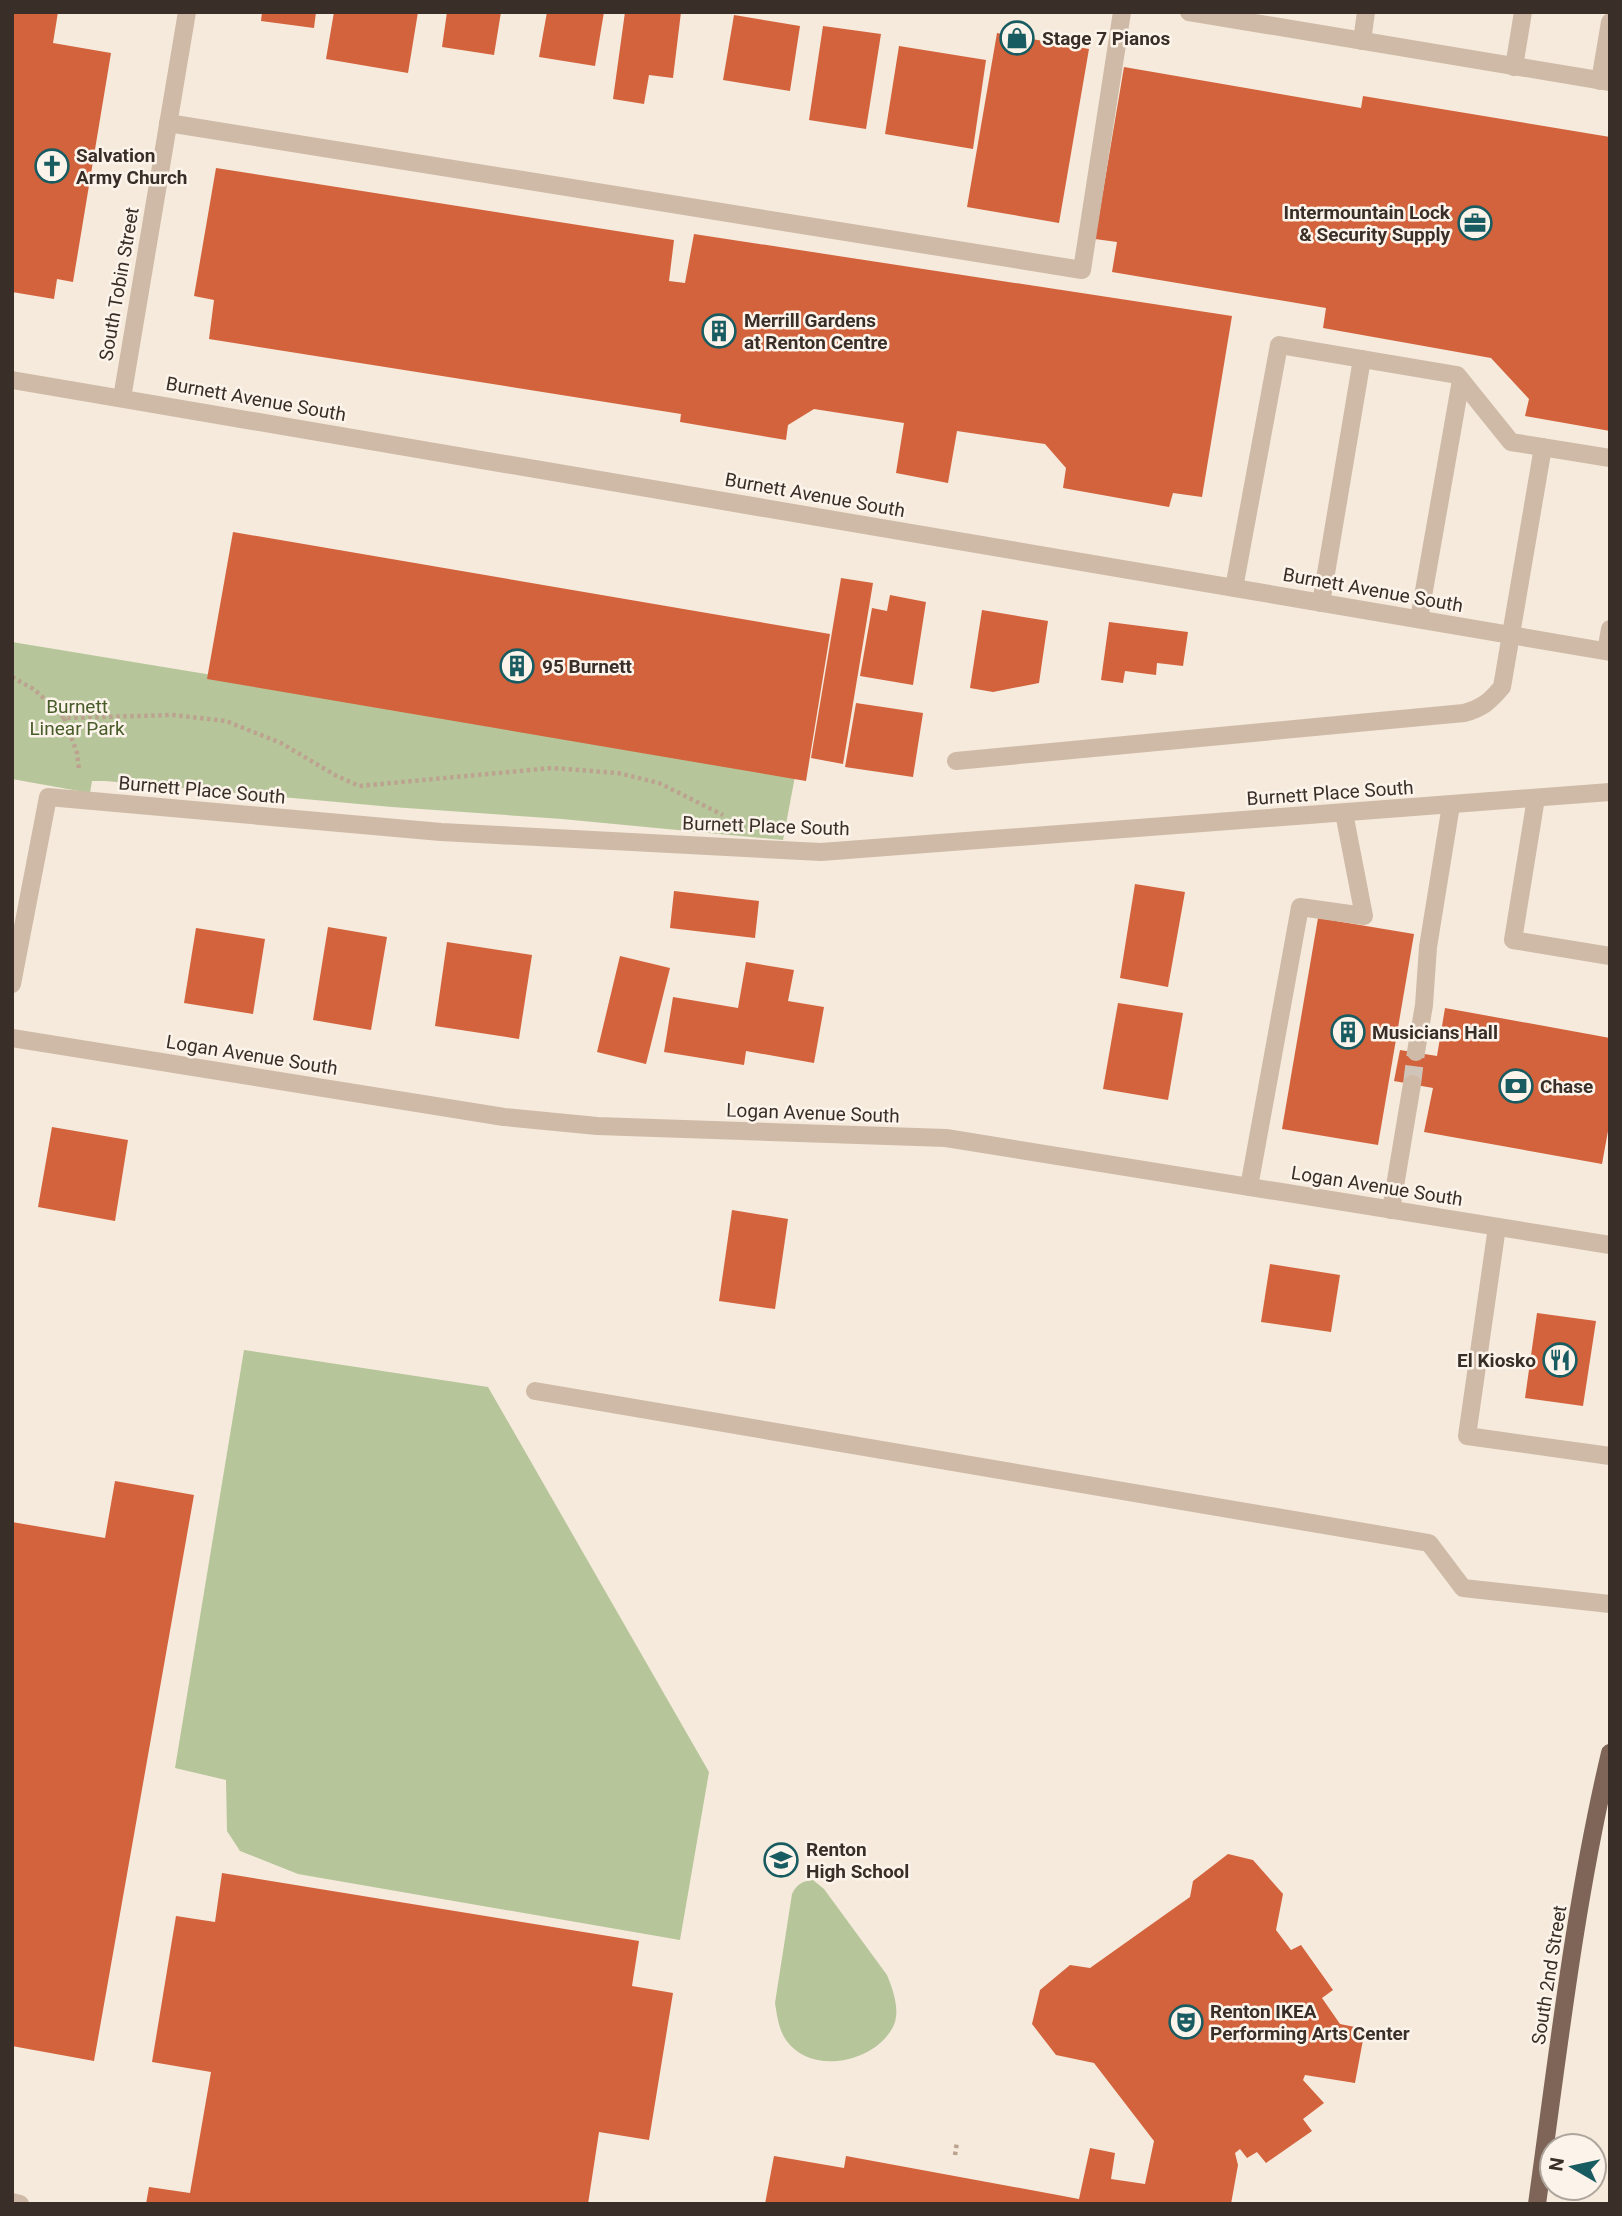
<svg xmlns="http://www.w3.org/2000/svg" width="1622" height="2216" viewBox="0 0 1622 2216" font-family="Roboto,sans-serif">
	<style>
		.green { fill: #b7c69a }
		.building { fill: #d3633c }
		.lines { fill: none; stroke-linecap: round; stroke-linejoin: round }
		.minor-tunnel { stroke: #d0c4b8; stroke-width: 18; stroke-dasharray: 18 9; stroke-linecap: butt }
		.path { stroke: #bba390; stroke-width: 4.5; stroke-dasharray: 3.5 3.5; stroke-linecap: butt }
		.minor { stroke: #cfbaa7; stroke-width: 18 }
		.major { stroke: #7e6557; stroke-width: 18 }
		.labels { text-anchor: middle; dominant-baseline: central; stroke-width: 5; stroke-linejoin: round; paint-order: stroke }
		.poi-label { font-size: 19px; font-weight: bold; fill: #3a2e28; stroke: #fcf4ea; text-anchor: start }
		.street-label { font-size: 19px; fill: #3a2e28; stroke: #fcf4ea }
		.park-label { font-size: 19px; fill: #485c29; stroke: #fcf4ea }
	</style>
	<rect width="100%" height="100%" fill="#f5eadc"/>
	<g class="green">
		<polygon points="12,642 796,771 783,840 562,819 392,807 105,781 92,781 90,793 12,779"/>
		<polygon points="244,1350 488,1387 709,1772 680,1940 298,1874 240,1851 227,1831 226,1780 175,1768"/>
		<path d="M813 1880 824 1889 887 1975C893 1990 901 2011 893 2027 874 2063 811 2076 786 2040 779 2030 777 2016 775 2003L792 1894C797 1884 802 1881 813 1880Z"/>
	</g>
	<g class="building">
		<polygon points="12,12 58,12 53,43 111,53 73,282 57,279 54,299 12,292"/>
		<polygon points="262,12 316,12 314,28 261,21"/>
		<polygon points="334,12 418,12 408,73 326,59"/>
		<polygon points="447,12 501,12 494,55 442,47"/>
		<polygon points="547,12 604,12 595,66 539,57"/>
		<polygon points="625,12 681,12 673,78 649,75 644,104 613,99"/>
		<polygon points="734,15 800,26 790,91 723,80"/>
		<polygon points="823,26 881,34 866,129 809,120"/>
		<polygon points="997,33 1089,49 1059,223 967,207"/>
		<polygon points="899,46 986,60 973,149 885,134"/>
		<polygon points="1124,67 1361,108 1363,96 1610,137 1610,431 1525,416 1529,399 1491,358 1323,328 1326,308 1112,272 1117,242 1095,239"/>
		<polygon points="216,168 674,240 669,281 685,283 694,234 1232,316 1202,497 1173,493 1169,507 1063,488 1066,468 1045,444 957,431 948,483 896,473 904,423 814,409 788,425 786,440 680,422 681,414 209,339 214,300 194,296"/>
		<polygon points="233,532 830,634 806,781 207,679"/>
		<polygon points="841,578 873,583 843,764 811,758"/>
		<polygon points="890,595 926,602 913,685 860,676 872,608 887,611"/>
		<polygon points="982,610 1048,621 1039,683 993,692 970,688"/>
		<polygon points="1109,622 1188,632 1183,666 1157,663 1156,675 1125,671 1123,683 1101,680"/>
		<polygon points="856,703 923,713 913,777 845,767"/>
		<polygon points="1135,884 1185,892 1168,987 1120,978"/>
		<polygon points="674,891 759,901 755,938 670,928"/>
		<polygon points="1318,918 1414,934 1378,1145 1282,1129"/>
		<polygon points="328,927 387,937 371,1030 313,1020"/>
		<polygon points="196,928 265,939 253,1014 184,1003"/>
		<polygon points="447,942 532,955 519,1039 435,1026"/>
		<polygon points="620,956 670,968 646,1064 597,1052"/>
		<polygon points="746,962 794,970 788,1001 824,1007 814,1063 746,1051 744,1065 664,1052 673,997 738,1008"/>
		<polygon points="1118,1003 1183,1013 1168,1100 1103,1089"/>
		<polygon points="1445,1008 1610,1038 1610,1120 1602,1164 1424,1132 1433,1088 1394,1081 1400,1050 1437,1056"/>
		<polygon points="52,1127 128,1140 115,1221 38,1207"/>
		<polygon points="732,1210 788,1219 775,1309 719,1301"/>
		<polygon points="1270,1264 1340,1275 1331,1332 1261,1322"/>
		<polygon points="1537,1313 1596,1321 1583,1406 1525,1398"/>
		<polygon points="115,1481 194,1495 94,2061 12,2046 12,1522 105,1538"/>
		<polygon points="1228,1854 1253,1860 1283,1894 1276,1930 1291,1950 1301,1945 1333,1990 1322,1998 1340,2024 1365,2029 1355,2083 1305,2075 1303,2080 1324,2103 1303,2119 1312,2131 1266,2163 1257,2152 1247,2158 1240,2149 1235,2153 1238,2165 1231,2204 765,2204 774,2156 844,2168 846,2156 1079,2199 1090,2148 1115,2153 1111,2179 1145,2184 1154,2141 1094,2063 1056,2055 1032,2024 1040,1990 1070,1965 1090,1968 1190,1897 1193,1881"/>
		<polygon points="222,1873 639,1941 632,1986 673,1993 649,2140 599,2132 588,2204 146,2204 149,2187 190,2193 211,2072 152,2062 176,1916 215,1922"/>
	</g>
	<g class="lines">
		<polyline class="minor-tunnel" points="1412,1084 1416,1052"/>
		<g class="path">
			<polyline points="12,677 35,690 64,718 173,715 226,721 281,743 335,775 359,786 552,768 618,773 659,783 723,815"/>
			<polyline points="64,718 77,753 79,770"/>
			<polyline points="955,2155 957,2142"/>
		</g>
		<g class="minor">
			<polyline points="1189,12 1610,82"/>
			<polyline points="1362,41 1366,12"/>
			<polyline points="1514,67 1523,12"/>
			<polyline points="1600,81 1610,22"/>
			<polyline points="168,123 1082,270 1122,12"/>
			<polyline points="12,380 1610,652"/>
			<polyline points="122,398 187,12"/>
			<polyline points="1234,588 1279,345 1457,375 1511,442 1610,458"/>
			<polyline points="1321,603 1362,359"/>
			<polyline points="1419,619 1461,380"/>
			<polyline points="1606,651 1610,629"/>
			<path d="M956 761 1464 713C1483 708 1490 701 1502 687L1543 447"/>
			<polyline points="1536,798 1513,940 1610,956"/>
			<polyline points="12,984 48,797 441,832 821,852 1610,792"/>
			<polyline points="12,1038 504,1117 597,1126 946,1138 1610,1245"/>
			<polyline points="1416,1052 1424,1005 1428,947 1451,805"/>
			<polyline points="1249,1187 1300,907 1364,916 1344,813"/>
			<polyline points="1391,1210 1412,1084"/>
			<polyline points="1497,1227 1467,1436 1610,1456"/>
			<polyline points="535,1391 1429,1543 1463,1588 1610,1604"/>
			<polyline points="12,2202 20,2204"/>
		</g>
		<path class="major" d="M1537 2204C1558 2053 1575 1901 1610 1753"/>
	</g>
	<defs>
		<symbol id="shop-ring" viewBox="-11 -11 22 22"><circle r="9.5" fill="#fcf4ea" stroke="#185b61" stroke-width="1.5"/><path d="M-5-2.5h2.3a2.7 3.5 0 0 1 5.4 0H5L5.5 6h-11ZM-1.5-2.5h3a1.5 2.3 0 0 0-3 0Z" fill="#185b61"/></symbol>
		<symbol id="church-ring" viewBox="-11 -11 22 22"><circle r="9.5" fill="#fcf4ea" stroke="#185b61" stroke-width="1.5"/><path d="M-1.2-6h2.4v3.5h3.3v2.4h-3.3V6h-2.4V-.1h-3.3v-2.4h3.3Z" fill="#185b61"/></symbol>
		<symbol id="office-ring" viewBox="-11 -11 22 22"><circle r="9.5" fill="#fcf4ea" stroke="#185b61" stroke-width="1.5"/><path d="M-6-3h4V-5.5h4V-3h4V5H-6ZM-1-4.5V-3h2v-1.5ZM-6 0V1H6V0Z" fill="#185b61"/></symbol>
		<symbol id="building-ring" viewBox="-11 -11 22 22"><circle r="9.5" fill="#fcf4ea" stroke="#185b61" stroke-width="1.5"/><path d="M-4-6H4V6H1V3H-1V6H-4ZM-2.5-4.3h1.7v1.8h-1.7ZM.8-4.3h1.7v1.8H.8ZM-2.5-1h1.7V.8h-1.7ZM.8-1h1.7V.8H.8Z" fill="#185b61"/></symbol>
		<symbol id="bank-ring" viewBox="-11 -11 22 22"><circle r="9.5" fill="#fcf4ea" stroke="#185b61" stroke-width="1.5"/><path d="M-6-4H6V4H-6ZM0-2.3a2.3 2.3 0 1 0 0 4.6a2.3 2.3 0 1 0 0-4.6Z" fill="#185b61"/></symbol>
		<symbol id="restaurant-ring" viewBox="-11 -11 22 22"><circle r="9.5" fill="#fcf4ea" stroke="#185b61" stroke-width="1.5"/><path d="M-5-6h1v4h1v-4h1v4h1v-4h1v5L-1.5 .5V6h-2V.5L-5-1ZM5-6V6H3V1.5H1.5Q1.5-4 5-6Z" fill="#185b61"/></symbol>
		<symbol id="school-ring" viewBox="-11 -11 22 22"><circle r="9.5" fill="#fcf4ea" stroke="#185b61" stroke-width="1.5"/><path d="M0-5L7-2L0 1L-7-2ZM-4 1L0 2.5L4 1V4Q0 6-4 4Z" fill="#185b61"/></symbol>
		<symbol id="theatre-ring" viewBox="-11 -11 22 22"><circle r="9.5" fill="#fcf4ea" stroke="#185b61" stroke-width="1.5"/><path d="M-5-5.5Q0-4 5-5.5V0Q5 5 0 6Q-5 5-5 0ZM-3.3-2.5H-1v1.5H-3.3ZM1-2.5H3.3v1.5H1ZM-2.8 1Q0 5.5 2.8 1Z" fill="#185b61"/></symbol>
	</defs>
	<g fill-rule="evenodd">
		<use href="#shop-ring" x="998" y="19" width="38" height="38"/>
		<use href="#church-ring" x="33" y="147" width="38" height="38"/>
		<use href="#office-ring" x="1456" y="204" width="38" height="38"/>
		<use href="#building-ring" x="700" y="312" width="38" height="38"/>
		<use href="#building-ring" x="498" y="647" width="38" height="38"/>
		<use href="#building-ring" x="1329" y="1013" width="38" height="38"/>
		<use href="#bank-ring" x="1497" y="1067" width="38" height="38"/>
		<use href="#restaurant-ring" x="1541" y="1341" width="38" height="38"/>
		<use href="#school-ring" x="762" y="1841" width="38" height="38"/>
		<use href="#theatre-ring" x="1167" y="2003" width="38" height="38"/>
	</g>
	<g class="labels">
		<g class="poi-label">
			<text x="1042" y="38">Stage 7 Pianos</text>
			<text x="76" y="155">Salvation<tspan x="76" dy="22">Army Church</tspan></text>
			<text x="1450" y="212" text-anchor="end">Intermountain Lock<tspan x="1450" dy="22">&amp; Security Supply</tspan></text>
			<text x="744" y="320">Merrill Gardens<tspan x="744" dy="22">at Renton Centre</tspan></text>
			<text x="542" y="666">95 Burnett</text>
			<text x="1372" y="1032">Musicians Hall</text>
			<text x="1540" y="1086">Chase</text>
			<text x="1536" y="1360" text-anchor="end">El Kiosko</text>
			<text x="806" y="1849">Renton<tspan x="806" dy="22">High School</tspan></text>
			<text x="1210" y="2011">Renton IKEA<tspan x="1210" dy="22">Performing Arts Center</tspan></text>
		</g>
		<g class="street-label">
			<text transform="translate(119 284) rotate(-80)">South Tobin Street</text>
			<text transform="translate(256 399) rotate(10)">Burnett Avenue South</text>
			<text transform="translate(815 495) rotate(10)">Burnett Avenue South</text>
			<text transform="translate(1373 590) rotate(10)">Burnett Avenue South</text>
			<text transform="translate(202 790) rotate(5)">Burnett Place South</text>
			<text transform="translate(1330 793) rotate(-4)">Burnett Place South</text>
			<text transform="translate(766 826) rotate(2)">Burnett Place South</text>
			<text transform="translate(252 1055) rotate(9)">Logan Avenue South</text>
			<text transform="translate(813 1113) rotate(2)">Logan Avenue South</text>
			<text transform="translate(1377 1186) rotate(9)">Logan Avenue South</text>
			<text transform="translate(1549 1975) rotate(-81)">South 2nd Street</text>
		</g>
		<g class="park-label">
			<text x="77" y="706">Burnett<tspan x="77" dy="22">Linear Park</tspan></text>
		</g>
	</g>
	<rect width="1622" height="2216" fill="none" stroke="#3a2e28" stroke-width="28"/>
	<g transform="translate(1573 2167) rotate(279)"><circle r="33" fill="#fcf4ea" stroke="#aea59c" stroke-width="2"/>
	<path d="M0-5L12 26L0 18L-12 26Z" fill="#185b61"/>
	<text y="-10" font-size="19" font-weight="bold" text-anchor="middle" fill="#3a2e28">N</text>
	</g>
</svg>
